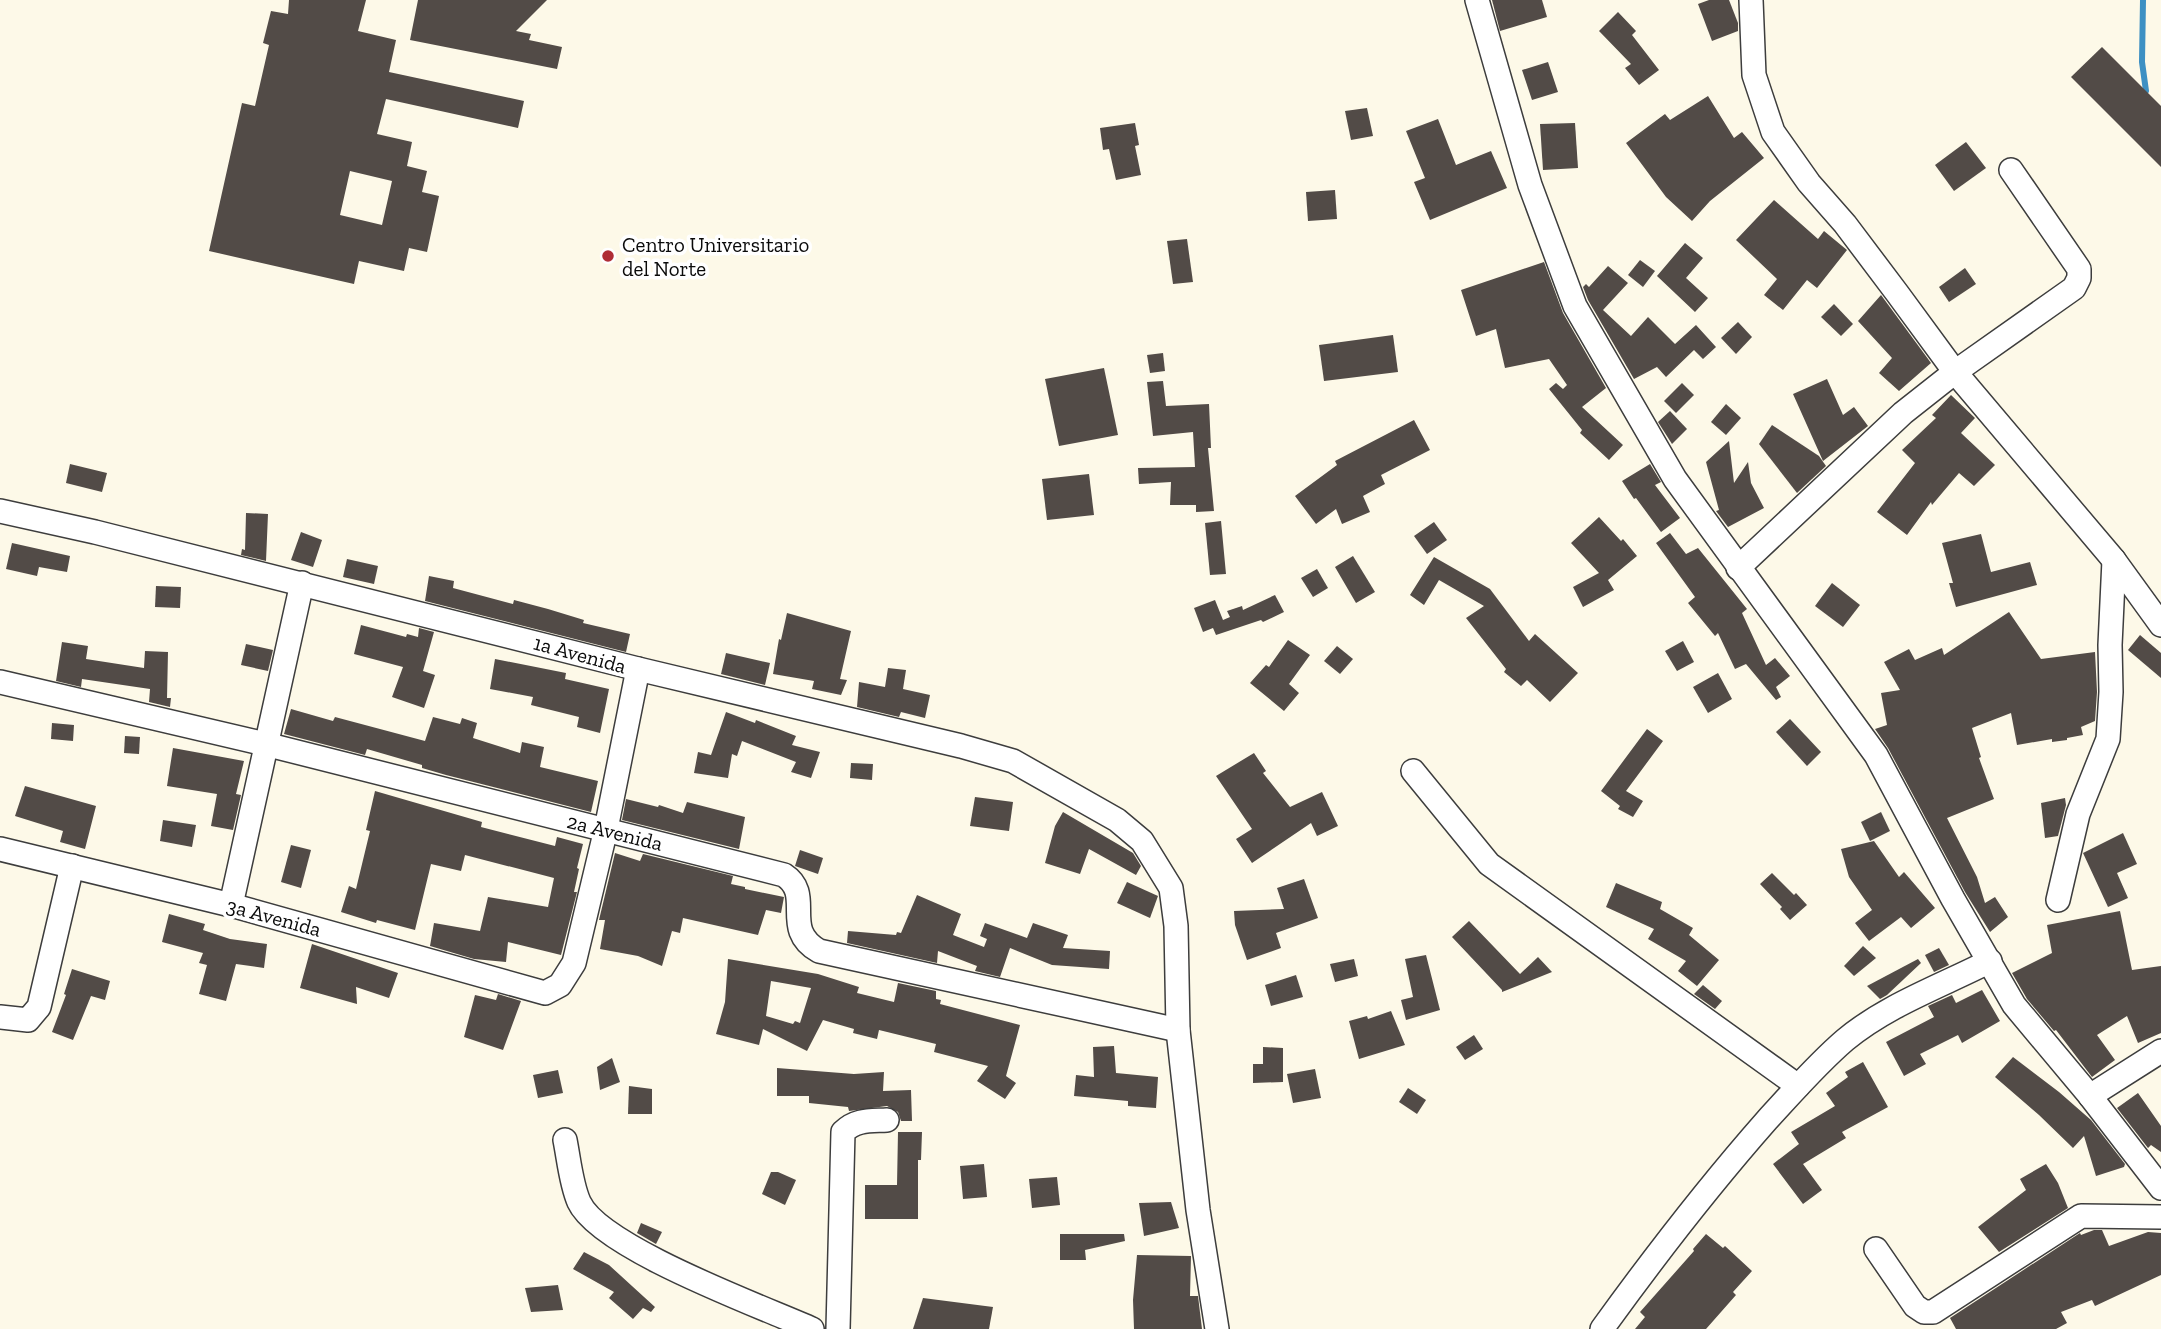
<svg xmlns="http://www.w3.org/2000/svg" width="2161" height="1329" viewBox="0 0 2161 1329" font-family="'Zilla Slab',serif">
	<style>
		.lines { fill: none; stroke-linecap: round; stroke-linejoin: round }
		.stream { stroke: #3d90c3; stroke-width: 6 }
		.building { fill: #524b47; fill-rule: evenodd }
		.street-casing { stroke: #3d3d3d; stroke-width: 26 }
		.street { stroke: #fff; stroke-width: 23 }
		.poi-dot { fill: #af2d36; stroke: #fff; stroke-width: 2.5 }
		.labels { text-anchor: middle; dominant-baseline: central; stroke-width: 7; stroke-linejoin: round; paint-order: stroke }
		.poi-label { font-size: 21px; fill: #0a0a0a; stroke: #fff; text-anchor: start }
		.street-label { font-size: 21px; fill: #0a0a0a; stroke: #fff }
	</style>
	<rect width="100%" height="100%" fill="#fdf9e8"/>
	<g class="lines">
		<polyline class="stream" points="2143,0 2142,62 2146,91"/>
	</g>
	<g class="building">
		<path d="M289 0H366L358 31 396 40 389 72 524 101 518 128 386 99 377 134 412 142 407 166 427 171 422 192 439 196 427 252 409 248 404 271 359 261 354 284 209 251 242 103 255 106 269 45 263 43 271 11 288 14ZM350 171 392 181 382 225 340 215Z"/>
		<polygon points="418,0 547,0 516,31 531,34 529,40 562,47 557,69 410,40"/>
		<polygon points="1492,0 1542,0 1547,17 1500,31"/>
		<polygon points="1709,0 1729,0 1738,23 1738,31 1712,41 1698,4"/>
		<polygon points="1618,12 1636,31 1632,35 1659,70 1639,85 1625,68 1631,64 1599,31"/>
		<polygon points="2102,47 2161,106 2161,167 2071,77"/>
		<polygon points="1548,62 1558,92 1532,100 1522,70"/>
		<polygon points="1708,96 1734,138 1742,132 1764,158 1710,201 1692,221 1666,197 1626,143 1665,114 1670,120"/>
		<polygon points="1367,108 1373,136 1351,140 1345,111"/>
		<polygon points="1438,119 1456,165 1491,151 1507,188 1430,220 1414,182 1425,178 1406,131"/>
		<polygon points="1135,123 1139,145 1135,146 1141,175 1116,180 1109,149 1103,150 1100,128"/>
		<polygon points="1575,123 1578,168 1543,170 1540,124"/>
		<polygon points="1966,142 1986,168 1954,191 1935,165"/>
		<polygon points="1335,190 1337,219 1308,221 1306,192"/>
		<polygon points="1774,200 1818,239 1824,231 1847,250 1817,288 1807,280 1783,310 1764,295 1777,279 1736,240"/>
		<polygon points="1187,239 1193,282 1173,284 1167,241"/>
		<polygon points="1685,243 1703,258 1686,278 1708,298 1695,312 1657,276"/>
		<polygon points="1640,260 1655,271 1643,287 1628,275"/>
		<polygon points="1544,262 1563,313 1606,388 1582,407 1623,445 1609,460 1580,433 1582,430 1549,389 1556,383 1563,389 1567,385 1549,359 1505,368 1496,329 1476,336 1461,290"/>
		<polygon points="1608,266 1628,283 1603,310 1631,336 1648,317 1675,344 1696,325 1716,347 1703,359 1694,350 1666,377 1657,367 1634,379 1588,300 1583,287 1586,284 1589,287"/>
		<polygon points="1965,268 1976,284 1949,302 1939,287"/>
		<polygon points="1881,295 1931,363 1899,391 1879,373 1892,358 1858,321"/>
		<polygon points="1834,304 1853,324 1841,336 1821,317"/>
		<polygon points="1738,322 1752,337 1736,354 1721,338"/>
		<polygon points="1393,335 1398,372 1324,381 1319,345"/>
		<polygon points="1163,353 1165,371 1150,373 1147,355"/>
		<polygon points="1104,368 1118,435 1059,446 1045,379"/>
		<polygon points="1827,379 1843,415 1854,407 1868,426 1823,461 1793,394"/>
		<polygon points="1163,381 1166,406 1209,404 1211,448 1208,448 1214,511 1196,512 1196,505 1170,505 1171,482 1139,484 1138,468 1195,467 1193,432 1153,436 1147,382"/>
		<polygon points="1682,383 1694,395 1676,413 1664,401"/>
		<polygon points="1951,395 1975,418 1961,433 1995,465 1974,486 1959,473 1932,505 1931,502 1907,535 1877,512 1915,463 1902,450 1936,418 1932,415"/>
		<polygon points="1726,404 1741,418 1726,435 1711,422"/>
		<polygon points="1670,411 1687,429 1672,444 1658,422"/>
		<polygon points="1414,420 1430,450 1381,475 1385,484 1363,496 1370,512 1342,524 1336,509 1316,524 1295,496 1337,465 1335,461"/>
		<polygon points="1772,425 1819,456 1826,466 1797,493 1759,444"/>
		<polygon points="1729,441 1734,483 1748,462 1751,483 1764,508 1728,527 1716,511 1719,510 1706,462"/>
		<polygon points="70,464 107,473 102,492 66,483"/>
		<polygon points="1650,464 1661,482 1655,485 1680,518 1661,532 1636,498 1634,499 1622,481"/>
		<polygon points="1089,474 1094,515 1047,520 1042,479"/>
		<polygon points="246,513 268,514 266,561 241,555 242,549 245,550"/>
		<polygon points="1599,517 1621,541 1623,539 1637,556 1608,580 1614,590 1583,607 1573,587 1599,573 1571,543"/>
		<polygon points="1221,521 1226,574 1210,575 1205,523"/>
		<polygon points="1434,522 1447,540 1427,554 1414,536"/>
		<polygon points="301,532 322,540 313,567 291,560"/>
		<polygon points="1670,533 1686,554 1698,548 1747,609 1742,613 1766,665 1775,658 1790,676 1776,687 1781,697 1776,700 1746,664 1735,669 1718,633 1715,636 1688,603 1695,597 1656,543"/>
		<polygon points="1981,534 1991,572 2030,562 2037,585 1956,607 1949,583 1953,583 1942,543"/>
		<polygon points="12,543 70,556 67,572 39,567 37,576 6,569"/>
		<polygon points="1353,556 1375,592 1356,603 1335,567"/>
		<polygon points="1434,557 1490,589 1529,641 1535,634 1578,673 1550,702 1527,680 1521,686 1504,672 1506,669 1466,618 1484,606 1439,580 1424,605 1410,595"/>
		<polygon points="347,559 378,566 374,584 343,577"/>
		<polygon points="1317,569 1328,588 1313,597 1301,578"/>
		<polygon points="429,576 454,581 453,588 513,604 514,600 548,609 584,620 583,623 630,634 626,652 425,601"/>
		<polygon points="1832,583 1860,605 1843,627 1815,606"/>
		<polygon points="156,586 181,587 180,608 155,607"/>
		<polygon points="1275,595 1284,612 1263,622 1261,620 1216,635 1213,628 1203,632 1194,608 1215,600 1223,620 1230,617 1227,611 1242,606 1243,610"/>
		<polygon points="2009,612 2041,659 2095,652 2097,692 2095,721 2081,727 2083,735 2067,738 2067,740 2052,742 2052,739 2017,745 2011,713 1972,728 1981,757 1979,758 1994,799 1947,818 1977,877 1985,903 1995,897 2008,917 1990,932 1965,892 1888,748 1875,729 1887,725 1881,693 1900,690 1884,662 1909,649 1915,660 1942,648 1944,655"/>
		<polygon points="787,613 851,631 840,679 847,680 841,695 812,689 814,681 773,674 779,639 781,640"/>
		<polygon points="361,625 406,637 407,634 418,637 419,628 434,632 423,671 435,675 424,708 392,697 403,667 354,654"/>
		<polygon points="2140,635 2161,653 2161,678 2128,650"/>
		<polygon points="1288,640 1310,655 1289,684 1299,693 1284,711 1250,683 1266,665 1269,667"/>
		<polygon points="1683,641 1694,662 1677,671 1665,651"/>
		<polygon points="62,642 88,646 86,659 144,668 145,651 168,652 167,698 171,698 170,707 149,702 150,689 82,679 81,687 56,681"/>
		<polygon points="246,644 273,650 268,671 241,665"/>
		<polygon points="1337,646 1353,659 1340,674 1324,661"/>
		<polygon points="726,653 770,663 765,685 721,674"/>
		<polygon points="495,659 566,673 565,679 609,689 600,733 577,727 579,717 531,705 533,697 490,689"/>
		<polygon points="888,668 906,670 903,689 930,695 925,718 901,712 899,717 857,707 859,682 885,687"/>
		<polygon points="1718,673 1732,699 1708,713 1693,687"/>
		<polygon points="291,709 333,721 335,717 425,741 433,717 460,724 462,718 477,723 473,738 520,753 522,742 544,747 540,767 598,781 591,812 446,775 422,768 422,765 367,749 365,755 284,734"/>
		<polygon points="726,712 755,723 756,720 796,736 792,745 820,752 811,778 791,772 796,762 742,741 737,756 732,754 728,778 694,773 698,752 711,755"/>
		<polygon points="1790,719 1821,752 1807,766 1776,732"/>
		<polygon points="52,723 74,725 73,741 51,739"/>
		<polygon points="1647,729 1663,741 1626,791 1643,801 1633,817 1618,809 1620,806 1601,791"/>
		<polygon points="125,736 140,737 139,754 124,753"/>
		<polygon points="173,748 244,761 236,794 241,795 233,830 211,826 217,794 167,786"/>
		<polygon points="1254,753 1266,771 1263,773 1290,807 1322,792 1338,826 1317,836 1311,823 1252,863 1236,839 1252,829 1216,776"/>
		<polygon points="851,763 873,764 872,780 850,778"/>
		<polygon points="25,786 96,806 85,849 60,842 63,831 15,816"/>
		<polygon points="375,791 482,822 481,827 555,846 557,837 583,844 577,868 579,869 574,892 577,892 561,955 508,942 506,962 474,959 430,946 434,923 480,931 488,897 548,907 554,878 465,855 461,871 431,864 415,930 377,920 376,923 341,912 349,886 356,889 370,831 366,830"/>
		<polygon points="975,797 1013,802 1009,831 970,826"/>
		<polygon points="2065,798 2066,805 2058,836 2045,838 2041,803"/>
		<polygon points="626,799 658,807 659,805 683,813 687,802 745,817 739,849 622,820"/>
		<polygon points="1063,812 1133,853 1141,866 1136,875 1089,849 1080,874 1045,863 1055,826"/>
		<polygon points="1881,812 1890,831 1870,841 1861,822"/>
		<polygon points="163,820 196,825 192,847 160,841"/>
		<polygon points="2123,833 2137,864 2117,873 2128,898 2108,907 2083,853"/>
		<polygon points="1874,841 1899,877 1904,872 1935,908 1911,928 1901,917 1869,941 1855,923 1872,910 1849,877 1841,849"/>
		<polygon points="291,845 311,850 301,888 281,882"/>
		<polygon points="800,850 823,858 818,874 795,866"/>
		<polygon points="615,853 640,861 643,854 733,876 731,884 745,887 745,889 784,897 781,913 766,910 758,935 683,918 680,933 672,931 662,966 638,956 600,949 605,920 599,920"/>
		<polygon points="1772,873 1794,895 1796,893 1807,905 1790,920 1780,909 1782,907 1760,884"/>
		<polygon points="1304,879 1318,918 1276,933 1281,948 1247,960 1235,925 1234,911 1284,909 1277,888"/>
		<polygon points="1127,882 1158,896 1150,918 1117,903"/>
		<polygon points="1616,883 1662,902 1660,909 1693,928 1689,935 1719,960 1697,986 1678,971 1686,961 1648,939 1654,929 1606,907"/>
		<polygon points="917,895 961,914 953,935 984,947 987,939 980,936 985,923 1027,938 1033,923 1068,935 1063,948 1110,951 1109,969 1052,965 1010,948 1000,977 975,971 977,966 938,951 937,963 847,943 848,931 896,935 897,932 901,933"/>
		<polygon points="2120,911 2132,970 2161,966 2161,1033 2138,1043 2127,1016 2097,1035 2115,1060 2092,1077 2056,1030 2054,1031 2027,999 2012,973 2052,953 2047,925"/>
		<polygon points="169,914 205,924 203,930 230,939 267,944 264,968 236,964 226,1001 199,994 207,965 199,963 203,953 162,942"/>
		<polygon points="1469,921 1520,974 1538,957 1552,972 1502,992 1502,990 1452,937"/>
		<polygon points="312,944 398,973 389,998 356,987 357,1004 300,988"/>
		<polygon points="1863,946 1876,958 1854,976 1844,966"/>
		<polygon points="1939,948 1949,965 1934,972 1925,955"/>
		<polygon points="1426,955 1440,1010 1406,1020 1401,1000 1413,997 1405,959"/>
		<path d="M728 959 818 974 859 987 857 993 894 1002 898 983 936 991V999L941 1000 940 1004 1020 1025 1006 1076 1016 1083 1005 1099 977 1081 988 1066 934 1052 936 1044 879 1030 877 1039 853 1033 854 1029 823 1020 807 1051 763 1029 759 1045 716 1034 725 1002ZM771 981 811 988 800 1023 795 1021 793 1024 766 1016Z"/>
		<polygon points="1354,959 1358,976 1335,982 1330,964"/>
		<polygon points="1918,959 1921,963 1887,995 1880,999 1867,986"/>
		<polygon points="72,969 110,981 105,1000 91,996 73,1040 52,1032 66,995 64,994"/>
		<polygon points="1296,975 1303,997 1271,1006 1265,985"/>
		<polygon points="1703,985 1722,1001 1715,1009 1694,994"/>
		<polygon points="1982,990 2000,1021 1962,1043 1958,1035 1920,1054 1926,1064 1904,1076 1886,1042 1934,1017 1928,1006 1952,995 1956,1003"/>
		<polygon points="498,994 521,1001 503,1050 464,1037 475,995 496,1000"/>
		<polygon points="1391,1011 1405,1045 1359,1059 1349,1021 1367,1016 1368,1019"/>
		<polygon points="1474,1035 1483,1049 1465,1060 1456,1047"/>
		<polygon points="1114,1046 1116,1073 1158,1077 1156,1108 1128,1106 1128,1101 1074,1096 1076,1075 1094,1077 1093,1047"/>
		<polygon points="1263,1047 1283,1048 1283,1082 1253,1083 1253,1064 1263,1064"/>
		<polygon points="2013,1057 2059,1092 2091,1120 2125,1164 2124,1167 2096,1176 2084,1136 2073,1148 2039,1115 1995,1077"/>
		<polygon points="612,1058 620,1082 600,1090 597,1067"/>
		<polygon points="1863,1062 1888,1107 1842,1132 1846,1138 1803,1164 1822,1190 1803,1204 1773,1164 1799,1144 1791,1132 1835,1106 1826,1093 1848,1077 1845,1072"/>
		<polygon points="777,1068 854,1074 884,1072 883,1091 911,1090 912,1121 901,1121 898,1112 887,1106 849,1111 848,1107 809,1103 809,1096 777,1096"/>
		<polygon points="1315,1069 1321,1098 1293,1103 1287,1074"/>
		<polygon points="558,1070 563,1093 538,1098 533,1075"/>
		<polygon points="629,1086 652,1089 652,1114 628,1114"/>
		<polygon points="1408,1088 1426,1100 1417,1114 1399,1102"/>
		<polygon points="2138,1093 2161,1126 2161,1152 2151,1145 2148,1148 2117,1108"/>
		<polygon points="898,1132 922,1132 921,1160 918,1160 918,1219 865,1219 865,1185 897,1185"/>
		<polygon points="984,1164 987,1197 963,1199 960,1166"/>
		<polygon points="2046,1164 2058,1183 2068,1208 1999,1252 1978,1227 2026,1190 2020,1179"/>
		<polygon points="771,1172 778,1172 796,1180 785,1205 762,1194"/>
		<polygon points="1057,1177 1060,1205 1032,1208 1029,1179"/>
		<polygon points="1171,1202 1179,1228 1144,1236 1139,1203"/>
		<polygon points="641,1223 662,1232 656,1244 637,1233"/>
		<polygon points="2094,1230 2102,1230 2109,1246 2148,1232 2161,1233 2161,1275 2095,1306 2092,1300 2061,1312 2067,1323 2056,1329 1956,1329 1950,1318 2080,1233 2081,1235"/>
		<polygon points="1060,1234 1124,1234 1125,1241 1085,1250 1086,1260 1060,1260"/>
		<polygon points="1706,1234 1723,1248 1725,1246 1752,1271 1733,1292 1736,1295 1706,1329 1635,1329 1645,1317 1640,1312 1694,1251 1693,1249"/>
		<polygon points="584,1252 609,1265 655,1307 651,1312 643,1308 633,1319 609,1298 614,1292 573,1269"/>
		<polygon points="1137,1255 1191,1256 1190,1296 1198,1296 1202,1329 1134,1329 1133,1300"/>
		<polygon points="558,1285 563,1310 531,1312 525,1288"/>
		<polygon points="923,1298 993,1307 989,1329 913,1329"/>
	</g>
	<g class="lines">
		<defs>
			<g id="street">
				<polyline points="1477,0 1530,185 1575,306 1675,479 1876,755 1953,899 2014,1005 2090,1096 2161,1188"/>
				<polyline points="1751,0 1754,75 1773,132 1809,183 1845,224 1897,293 1955,372 2114,560 2161,625"/>
				<polyline points="0,511 95,532 638,669 961,746 1013,761 1117,820 1142,841 1171,888 1176,926 1178,1030 1198,1210 1217,1329"/>
				<polyline points="1738,568 1903,413 1955,372 2074,288 2079,278 2079,269 2011,170"/>
				<path d="M0 682 265 744 784 875C815 895 780 929 819 951L1178 1030"/>
				<polyline points="1413,771 1489,864 1798,1086"/>
				<polyline points="0,849 231,905 545,993 560,985 574,963 606,829 638,669"/>
				<polyline points="2058,900 2078,814 2108,739 2111,692 2110,645 2114,560"/>
				<polyline points="231,905 302,583"/>
				<polyline points="0,1017 28,1020 39,1007 72,866"/>
				<polyline points="2090,1096 2161,1051"/>
				<path d="M565 1140C569 1160 571 1184 579 1202 600 1248 763 1307 812 1329"/>
				<polyline points="1876,1249 1915,1306 1924,1312 1933,1312 2081,1216 2161,1217"/>
				<path d="M838 1329 843 1132C856 1119 871 1121 887 1120"/>
				<path d="M1602 1329C1654 1257 1708 1187 1767 1120 1792 1093 1817 1064 1845 1040 1887 1005 1941 986 1990 961"/>
			</g>
		</defs>
		<use href="#street" class="street-casing"/>
		<use href="#street" class="street"/>
	</g>
	<circle class="poi-dot" cx="608" cy="256" r="7"/>
	<g class="labels">
		<g class="poi-label">
			<text x="622" y="244">Centro Universitario<tspan x="622" dy="24">del Norte</tspan></text>
		</g>
		<g class="street-label">
			<text transform="translate(580 654) rotate(15)">1a Avenida</text>
			<text transform="translate(615 832) rotate(14)">2a Avenida</text>
			<text transform="translate(274 917) rotate(15)">3a Avenida</text>
		</g>
	</g>
</svg>
